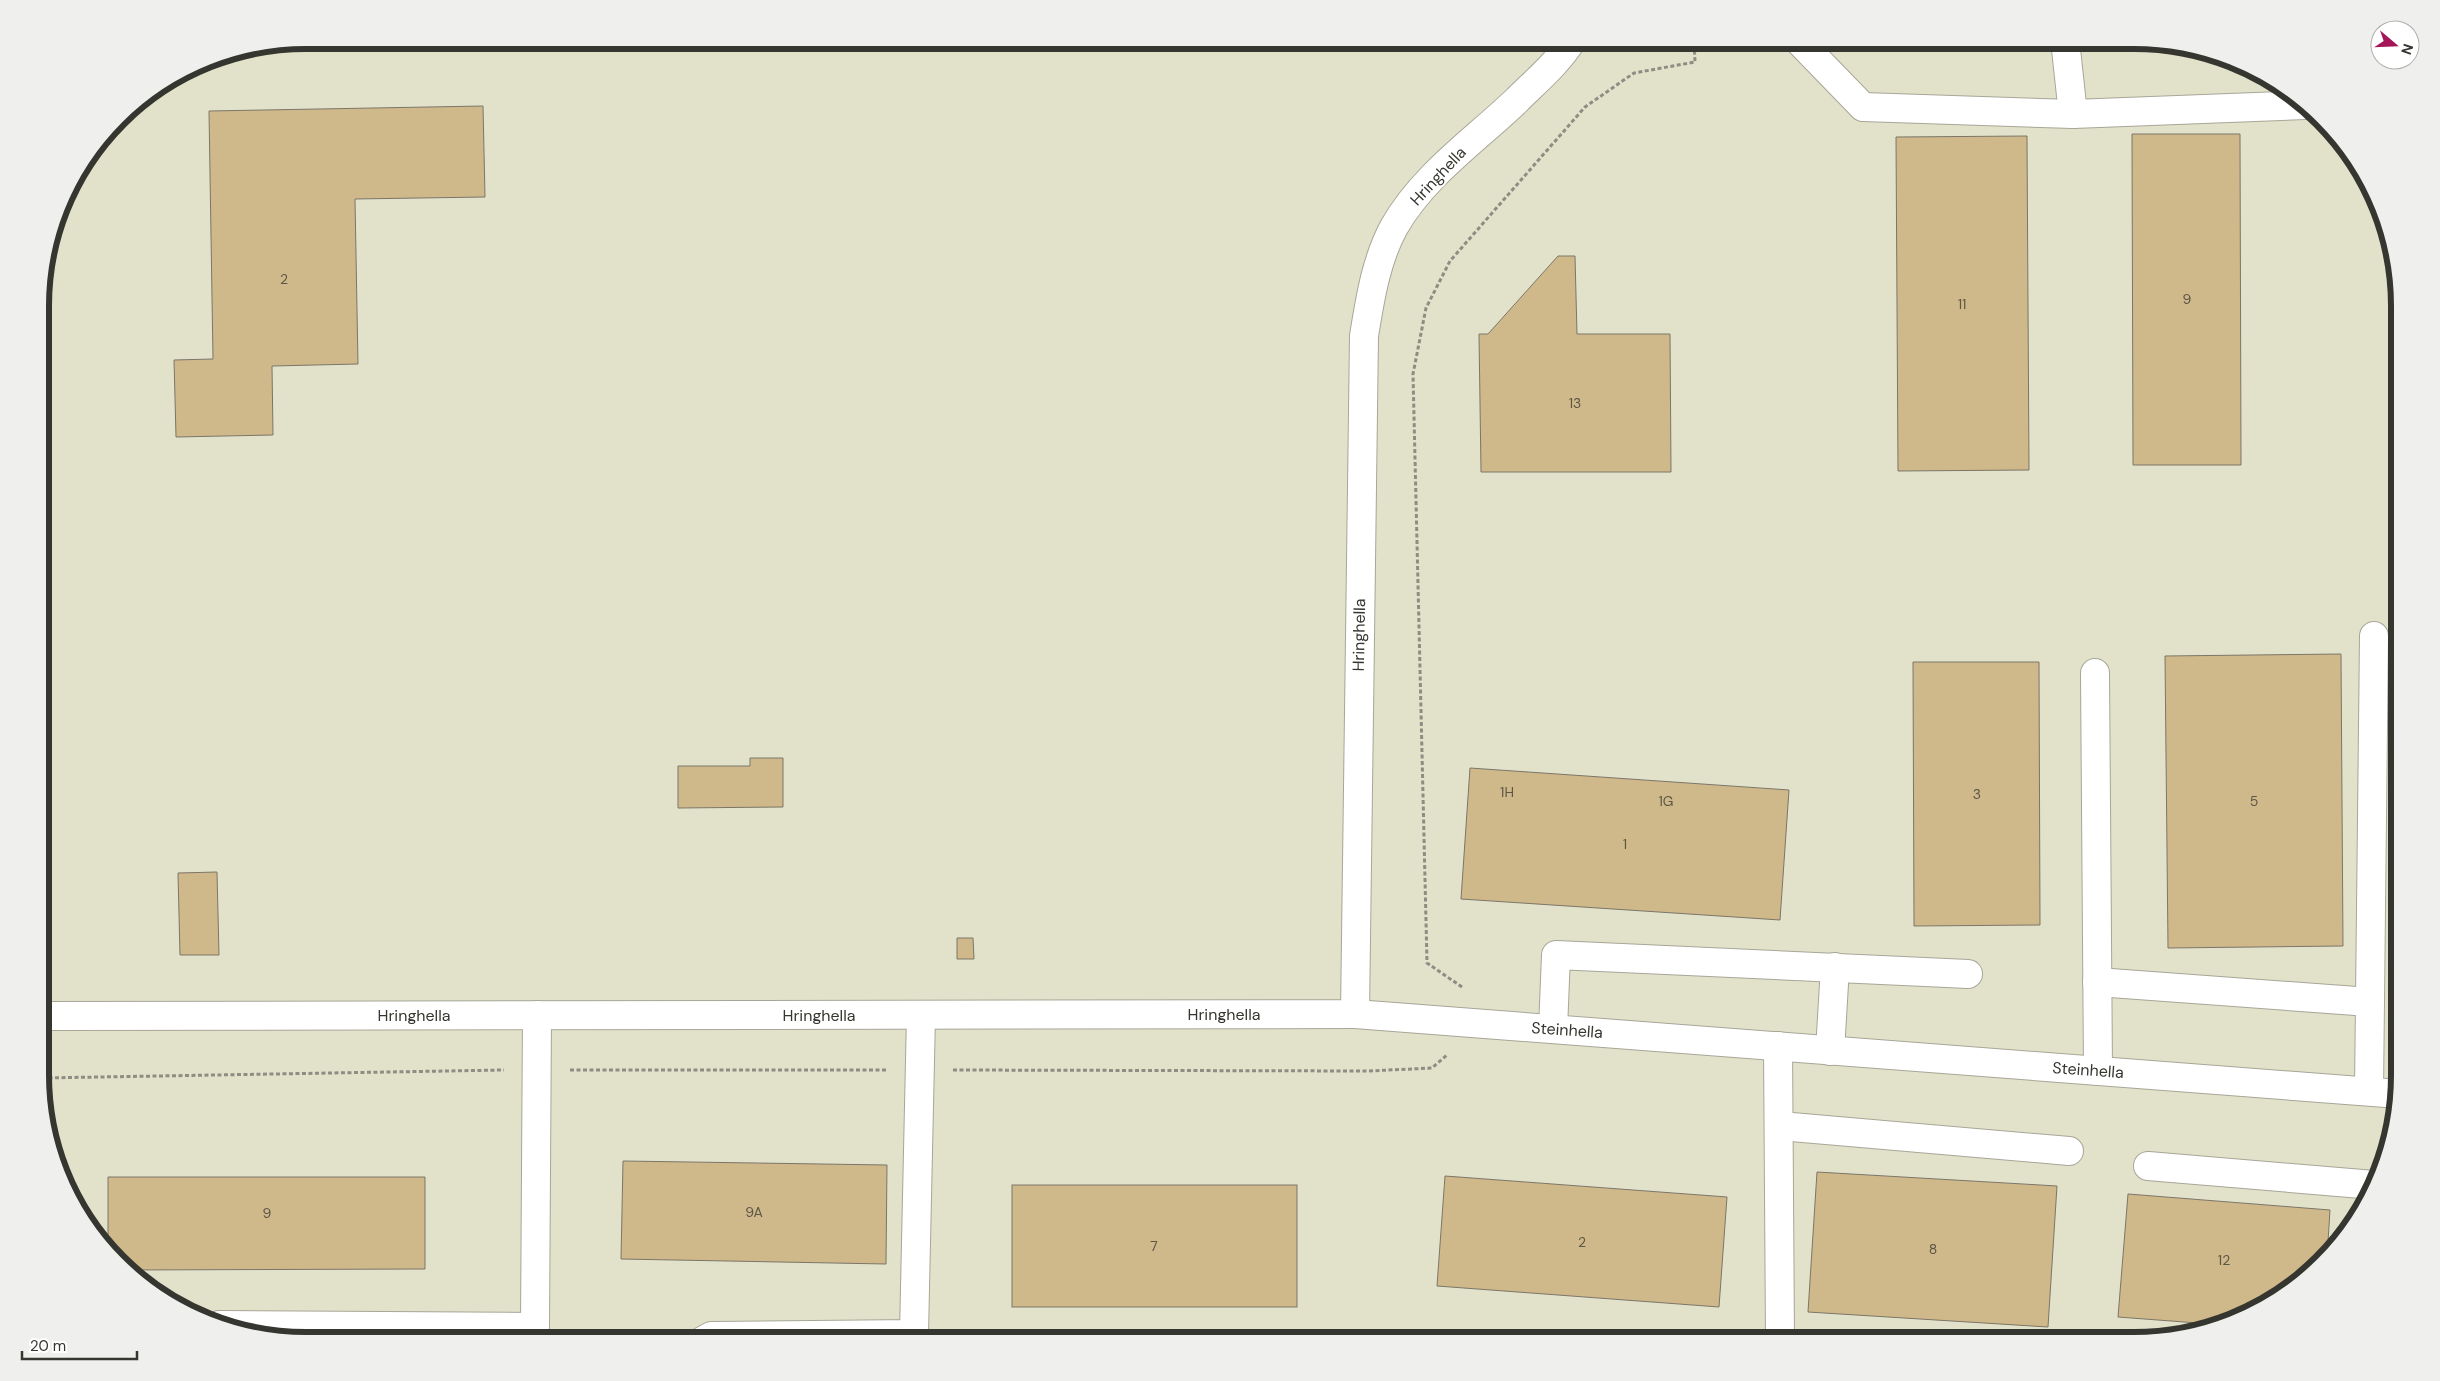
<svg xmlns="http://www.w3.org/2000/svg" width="2440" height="1381" viewBox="0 0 2440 1381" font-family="'DM Sans',sans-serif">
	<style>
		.built { fill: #e2e2cb }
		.building { fill: #cfb88a; stroke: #7c7669 }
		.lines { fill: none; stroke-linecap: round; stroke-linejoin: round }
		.minor-casing { stroke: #a7a698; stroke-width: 30 }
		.path { stroke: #8d8d83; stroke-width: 3; stroke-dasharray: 4 2.5; stroke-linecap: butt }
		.minor { stroke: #fff; stroke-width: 28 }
		.labels { text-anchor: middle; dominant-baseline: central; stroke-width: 4; stroke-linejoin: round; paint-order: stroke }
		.number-label { font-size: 14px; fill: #5c5646 }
		.street-label { font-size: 16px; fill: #363630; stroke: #fff }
		.rim { fill: none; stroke: #363630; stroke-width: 6 }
	</style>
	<rect width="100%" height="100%" fill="#edecdd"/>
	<polygon class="built" points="305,40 2135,40 2204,49 2267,75 2322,118 2355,158 2386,220 2399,288 2399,1093 2391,1145 2365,1208 2322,1263 2282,1296 2220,1327 2152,1340 305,1341 237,1332 173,1306 130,1275 85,1223 60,1177 42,1110 42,271 68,188 130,106 204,60"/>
	<g class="building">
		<polygon points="483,106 485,197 355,199 358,364 272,366 273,435 176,437 174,360 213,359 209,111"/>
		<polygon points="2132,134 2240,134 2241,465 2133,465"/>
		<polygon points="2027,136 2029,470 1898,471 1896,137"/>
		<polygon points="1558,256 1575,256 1577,334 1670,334 1671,472 1481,472 1479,334 1488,334"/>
		<polygon points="2341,654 2343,946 2168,948 2165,656"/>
		<polygon points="1913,662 2039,662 2040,925 1914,926"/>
		<polygon points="750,758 783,758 783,807 678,808 678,766 750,766"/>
		<polygon points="1470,768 1789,790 1780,920 1461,899"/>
		<polygon points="217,872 219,955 180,955 178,873"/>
		<polygon points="957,938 973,938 974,959 957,959"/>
		<polygon points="623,1161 887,1165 886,1264 621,1259"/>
		<polygon points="1817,1172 2057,1186 2048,1327 1808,1312"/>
		<polygon points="1445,1176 1727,1197 1719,1307 1437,1286"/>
		<polygon points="108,1177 425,1177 425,1269 126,1270 108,1249"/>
		<rect x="1012" y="1185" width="285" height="122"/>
		<polygon points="2128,1194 2330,1210 2327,1258 2282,1296 2224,1325 2118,1317"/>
	</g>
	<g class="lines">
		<defs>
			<g id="minor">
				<polyline points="1798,40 1863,107 2073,114 2305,105"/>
				<polyline points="2065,40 2073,114"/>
				<polyline points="2095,673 2098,1071"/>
				<polyline points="2097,982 2370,1002"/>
				<polyline points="1355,1014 2399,1094"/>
				<path d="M42 1016 1355 1014 1364 336C1370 299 1376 260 1394 227 1423 176 1474 141 1516 101 1535 82 1558 63 1572 40"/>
				<polyline points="1553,1029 1556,955 1968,974"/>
				<polyline points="1778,1046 1780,1341"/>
				<polyline points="1830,1051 1835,967"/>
				<polyline points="2369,1091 2374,636"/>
				<polyline points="1780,1126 2069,1151"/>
				<polyline points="2148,1166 2374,1185"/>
				<polyline points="219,1325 535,1327 537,1015"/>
				<polyline points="702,1341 711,1336 914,1334 921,1015"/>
			</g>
		</defs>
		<use href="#minor" class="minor-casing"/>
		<g class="path">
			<polyline points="1462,987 1427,963 1413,374 1426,308 1450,261 1585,107 1634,73 1695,62 1694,40"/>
			<polyline points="570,1070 887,1070"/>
			<polyline points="953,1070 1368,1071 1432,1068 1447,1055"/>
			<polyline points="42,1078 504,1070"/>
		</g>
		<use href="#minor" class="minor"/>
	</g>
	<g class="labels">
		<g class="number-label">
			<text x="284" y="279">2</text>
			<text x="2187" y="299">9</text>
			<text x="1962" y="304">11</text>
			<text x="1575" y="403">13</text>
			<text x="1507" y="792">1H</text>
			<text x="1977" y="794">3</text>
			<text x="1666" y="801">1G</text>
			<text x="2254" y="801">5</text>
			<text x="1625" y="844">1</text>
			<text x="754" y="1212">9A</text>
			<text x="267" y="1213">9</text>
			<text x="1582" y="1242">2</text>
			<text x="1154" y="1246">7</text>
			<text x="1933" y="1249">8</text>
			<text x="2224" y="1260">12</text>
		</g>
		<g class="street-label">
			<text transform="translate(1438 176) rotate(-47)">Hringhella</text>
			<text transform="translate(1359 635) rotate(-89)">Hringhella</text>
			<text x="1224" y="1014">Hringhella</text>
			<text x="414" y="1015">Hringhella</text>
			<text x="819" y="1015">Hringhella</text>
			<text transform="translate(1567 1030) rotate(4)">Steinhella</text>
			<text transform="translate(2088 1070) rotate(4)">Steinhella</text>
		</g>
	</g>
	<path d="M0 0H2440V1381H0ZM306 49H2134A257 257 0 0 1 2391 306V1075A257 257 0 0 1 2134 1332H306A257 257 0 0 1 49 1075V306A257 257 0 0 1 306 49Z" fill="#efefee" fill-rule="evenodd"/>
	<path class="rim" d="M306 49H2134A257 257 0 0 1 2391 306V1075A257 257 0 0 1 2134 1332H306A257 257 0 0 1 49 1075V306A257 257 0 0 1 306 49Z"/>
	<g transform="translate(2395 45) rotate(109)"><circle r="24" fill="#ffffff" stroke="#afafac"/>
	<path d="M0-4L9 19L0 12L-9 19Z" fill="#a51658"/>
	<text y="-8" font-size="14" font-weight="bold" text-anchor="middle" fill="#363630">N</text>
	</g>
	<path d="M22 1351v8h115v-8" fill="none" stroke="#363630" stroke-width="2.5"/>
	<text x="30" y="1351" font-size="15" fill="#363630" stroke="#ffffff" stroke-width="4" paint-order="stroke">20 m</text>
</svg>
